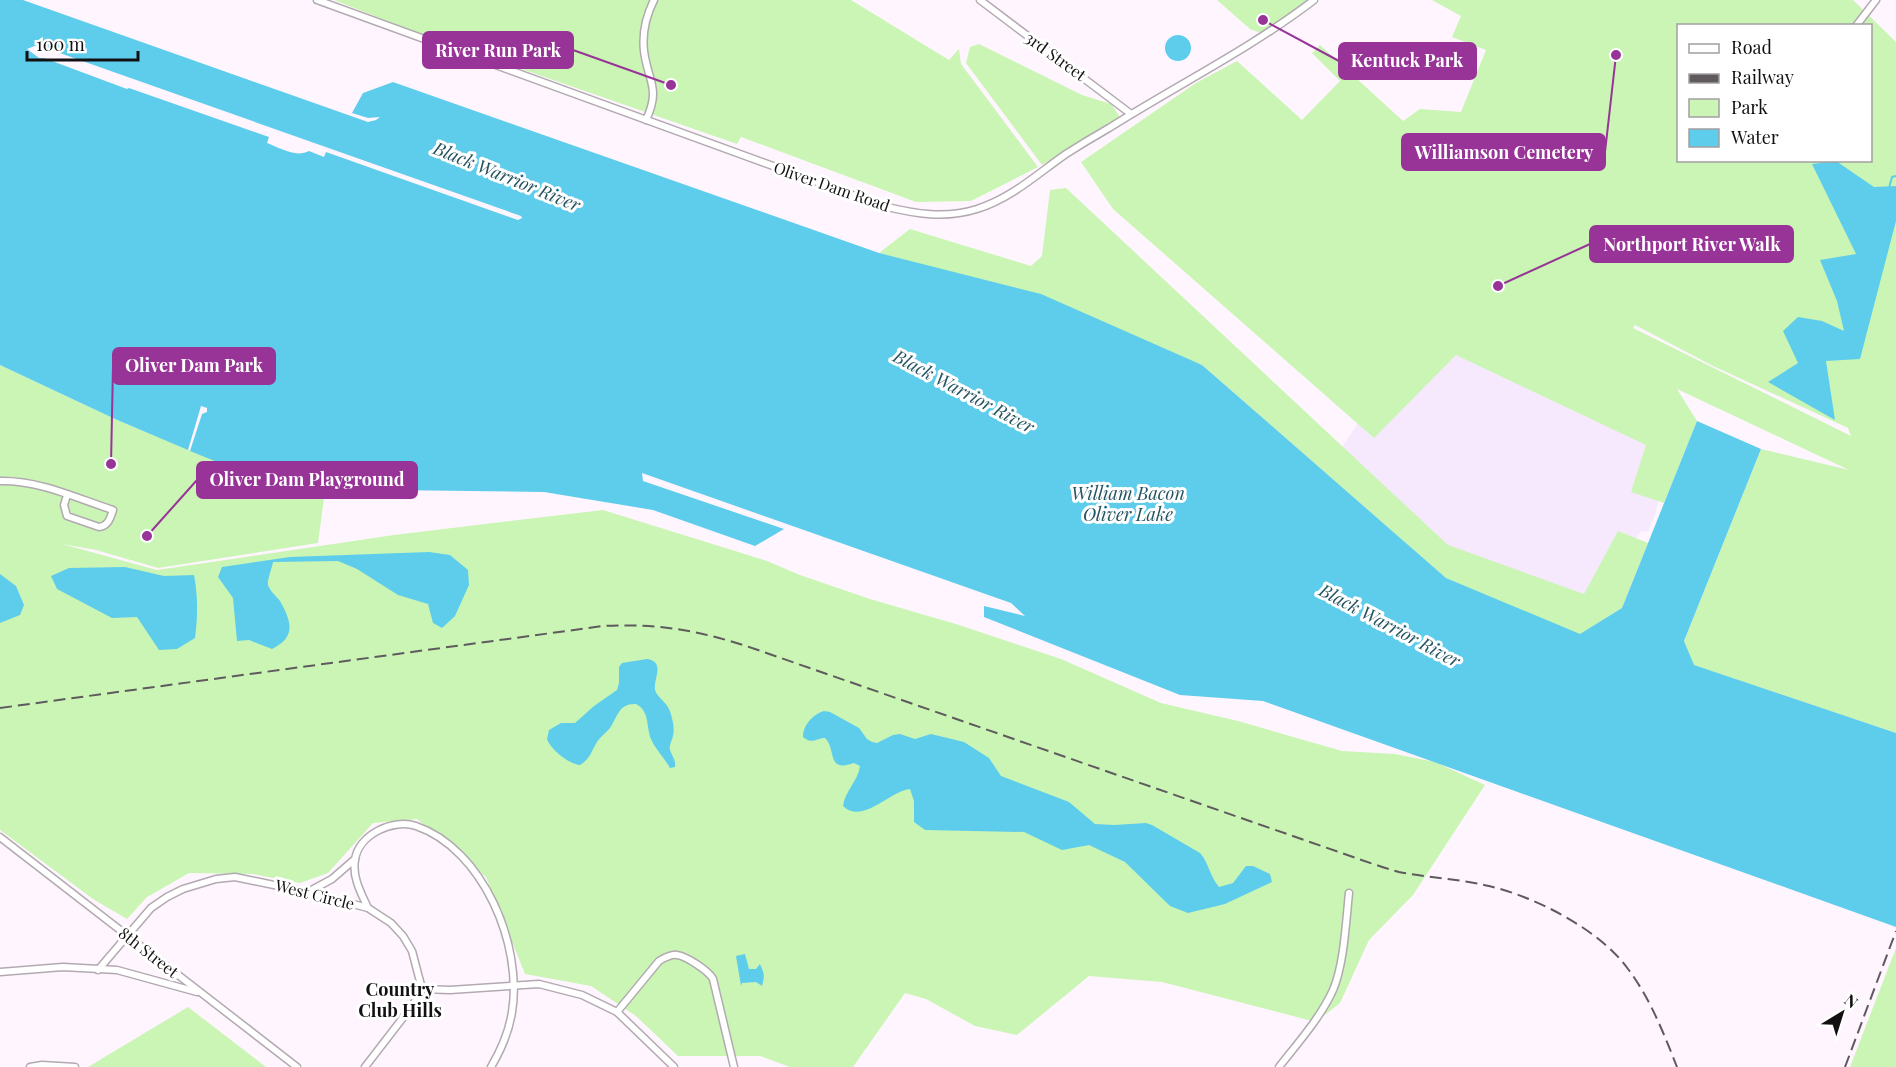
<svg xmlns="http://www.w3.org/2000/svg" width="1896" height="1067" viewBox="0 0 1896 1067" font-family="'Playfair Display',serif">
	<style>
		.industrial { fill: #f6e9fd }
		.green { fill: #caf5b5; fill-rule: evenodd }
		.water { fill: #5ecdec; fill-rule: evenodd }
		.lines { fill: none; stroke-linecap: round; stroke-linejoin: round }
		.stream { stroke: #5ecdec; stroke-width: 2 }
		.minor-casing { stroke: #b2a9b1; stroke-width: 9 }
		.minor { stroke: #fff; stroke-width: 6 }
		.rail { stroke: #5f5a5e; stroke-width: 2; stroke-dasharray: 12 6; stroke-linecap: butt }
		.labels { text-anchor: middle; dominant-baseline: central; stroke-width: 6; stroke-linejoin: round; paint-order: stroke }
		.street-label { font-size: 16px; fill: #131012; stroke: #fff }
		.water-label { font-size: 18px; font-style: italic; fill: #245461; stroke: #fff }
		.neighbourhood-label { font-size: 18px; font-weight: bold; fill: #131012; stroke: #fff }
		.leader { fill: none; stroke: #983397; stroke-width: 2 }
		.callout-dot { fill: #983397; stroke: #fff; stroke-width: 2 }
		.callout { fill: #983397; stroke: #983397; stroke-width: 2 }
		.callout-label { font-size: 18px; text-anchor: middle; font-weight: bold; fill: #fff }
	</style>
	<rect width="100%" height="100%" fill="#fff5fe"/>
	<polygon class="industrial" points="1431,313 1678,430 1663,476 1656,512 1648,532 1641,531 1579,624 1441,580 1332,462"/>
	<g class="green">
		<polygon points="334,0 851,0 949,60 959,49 961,64 1038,167 971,201 916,202 741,137 737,144 415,32"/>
		<polygon points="1217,0 1314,0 1263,34 1250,29"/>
		<path d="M1432 0H1853L1896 42V733L1693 665 1684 641 1761 449 1849 470 1677 389 1697 421 1664 503 1631 492 1646 445 1456 355 1374 438 1113 209 1081 162 1196 83 1237 61 1302 120 1340 81 1312 53 1320 45 1403 121 1420 109 1461 112 1486 50 1452 37 1461 16ZM1678 26H1870V160H1678ZM1635 325 1713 366 1848 428 1851 436 1633 328Z"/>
		<polygon points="979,44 1082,95 1111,104 1120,117 1042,165 966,63 970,47"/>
		<polygon points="1066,188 1448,545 1584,594 1618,531 1648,543 1622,608 1580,635 1446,578 1202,365 879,253 910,229 1031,266 1042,256 1050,190"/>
		<polygon points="0,365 115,419 254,477 326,483 318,543 158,568 96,550 62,544 157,570 394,535 603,510 767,561 800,575 870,599 959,625 1061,659 1161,703 1238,721 1342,751 1395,754 1435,762 1485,785 1413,895 1369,940 1340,1003 1316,1022 1162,982 1089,976 1017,1035 975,1026 926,999 905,993 853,1067 790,1067 760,1056 678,1056 636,1016 591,986 525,974 486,877 417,819 373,823 328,873 300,883 253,874 189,873 147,897 127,919 93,899 0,830"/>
		<polygon points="1896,948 1896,1067 1850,1067"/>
		<polygon points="188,1007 266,1067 88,1067"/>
	</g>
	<g class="water">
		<path d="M0 0H23L368 122 376 120 380 117 368 118 352 113 363 93 393 82 879 253 1041 294 1202 365 1446 578 1580 634 1622 608 1697 421 1761 449 1684 641 1694 665 1896 733V927L1263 701 1180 695 984 617V606L1025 616 1011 603 642 473 643 481 784 529 755 546 653 510 544 492 389 490 254 477 190 451 202 414 207 412V408L201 406 188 450 115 419 0 365ZM37 45 521 216 522 218 518 220 326 152 324 157 309 151C296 158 280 148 267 143L269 137 129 88 127 89 44 58H39L27 49Z"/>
		<circle cx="1178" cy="48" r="13"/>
		<polygon points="1836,161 1874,187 1896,186 1896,221 1860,359 1826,361 1835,420 1768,382 1798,363 1783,331 1798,317 1822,321 1844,331 1837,301 1820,260 1856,254 1812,164"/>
		<path d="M429 552 450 555 468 570 469 585 455 616 442 628 433 623 428 604 398 595 357 569 338 561 273 562C272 568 267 580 268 585 270 591 276 596 280 601 291 621 297 637 272 649L249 640 237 641 233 598 218 577 222 567 290 557Z"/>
		<path d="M125 567 164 576 194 575C198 597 198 616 195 638L177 649 159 650 137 617 112 618 57 589 51 576 69 568Z"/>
		<polygon points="0,574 16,586 24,605 20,615 0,623"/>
		<path d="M647 659C666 662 653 679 655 690 657 697 666 702 669 709 672 716 675 728 673 736 672 741 669 744 670 750 672 756 676 760 675 767L670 768C665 759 654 747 651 739 646 727 650 711 636 704 619 703 618 716 610 728 606 733 600 737 597 742 591 752 590 759 580 765 569 764 551 750 547 739L549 730 561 723H575L594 706 617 690 619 683V667L622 663Z"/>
		<path d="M824 711 830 712 859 728 867 739 872 742 877 743 893 735 900 734 915 739 931 734 964 742 989 758 1001 776 1069 802 1095 824 1114 825 1146 823 1152 825 1200 853C1209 863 1209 875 1219 887L1233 883 1246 866H1253L1270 874 1272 882 1225 904 1188 913 1170 906 1125 862 1089 845 1062 850 1024 832 925 830 914 822V801L910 789C889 791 863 825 843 806 845 791 858 781 860 766L854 763C826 773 837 750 825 738 816 738 812 745 803 737 803 725 813 714 824 711Z"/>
		<path d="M745 954 749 969H756L760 964C764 973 765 975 762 986L756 982 742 983 741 986 736 956Z"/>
	</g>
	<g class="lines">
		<polyline class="stream" points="1889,188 1892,177 1896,176"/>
		<defs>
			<g id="minor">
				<path d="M317 0 883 206C916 214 945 219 977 209 1012 198 1037 174 1066 154 1080 145 1095 136 1109 128 1177 85 1250 49 1314 0"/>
				<polyline points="980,0 1131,114"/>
				<polyline points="1856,26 1876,0"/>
				<path d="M646 120C661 88 648 82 644 51 642 33 646 16 654 0"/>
				<path d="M0 481C39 480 76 498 113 510 110 519 108 526 99 527L67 516 64 505 67 495"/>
				<polyline points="0,837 297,1067"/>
				<polyline points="308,892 332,879 355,859"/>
				<path d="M368 908C361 893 352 877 355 860 358 835 393 818 416 826 483 849 523 945 512 1012 509 1032 501 1050 491 1067"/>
				<polyline points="98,970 151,908 167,897 183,889 216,879 235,877 308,892 368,908 391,923 403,936 412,951 422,989 412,1006 365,1067"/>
				<polyline points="0,972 63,967 117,970 197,992"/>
				<polyline points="422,989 450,990 539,984 582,995 617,1012 674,1067"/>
				<path d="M617 1012 659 961C664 958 671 954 677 955 686 956 709 971 713 979L734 1067"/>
				<polyline points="30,1067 42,1065 75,1067"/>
				<path d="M1279 1067C1297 1044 1321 1017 1333 990 1344 965 1346 921 1349 893"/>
			</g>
		</defs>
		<use href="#minor" class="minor-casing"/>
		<use href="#minor" class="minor"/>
		<g class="rail">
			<path d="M0 708 603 626C659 623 702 631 755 649L1356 858C1370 863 1385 868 1399 872 1429 878 1460 879 1489 886 1536 897 1600 930 1628 969 1650 998 1664 1034 1677 1067"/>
			<polyline points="1845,1067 1896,931"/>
		</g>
	</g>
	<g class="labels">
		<g class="street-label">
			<text transform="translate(1056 56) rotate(36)">3rd Street</text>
			<text transform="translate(832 186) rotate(19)">Oliver Dam Road</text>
			<text transform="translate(315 894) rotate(14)">West Circle</text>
			<text transform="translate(149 952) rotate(38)">8th Street</text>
		</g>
		<g class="water-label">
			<text transform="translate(507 176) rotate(22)">Black Warrior River</text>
			<text transform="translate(964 391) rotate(28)">Black Warrior River</text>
			<text x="1128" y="493">William Bacon<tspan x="1128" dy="21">Oliver Lake</tspan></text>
			<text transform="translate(1390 625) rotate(28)">Black Warrior River</text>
		</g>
		<g class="neighbourhood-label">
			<text x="400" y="989">Country<tspan x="400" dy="21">Club Hills</tspan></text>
		</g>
	</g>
	<path class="leader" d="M671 85L573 50M1263 20L1339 61M1616 55L1605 152M1498 286L1590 244M111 464L113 366M147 536L197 480"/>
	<g class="callout-dot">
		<circle cx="671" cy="85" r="6"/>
		<circle cx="1263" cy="20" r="6"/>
		<circle cx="1616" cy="55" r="6"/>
		<circle cx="1498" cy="286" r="6"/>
		<circle cx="111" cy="464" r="6"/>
		<circle cx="147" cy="536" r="6"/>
	</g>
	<g class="callout">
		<rect x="423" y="32" width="150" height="36" rx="6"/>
		<rect x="1339" y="43" width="137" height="36" rx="6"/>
		<rect x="1402" y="134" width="203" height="36" rx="6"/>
		<rect x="1590" y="226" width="203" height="36" rx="6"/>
		<rect x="113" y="348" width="162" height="36" rx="6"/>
		<rect x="197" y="462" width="220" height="36" rx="6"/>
	</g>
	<g class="callout-label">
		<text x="498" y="57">River Run Park</text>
		<text x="1407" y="67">Kentuck Park</text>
		<text x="1504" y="159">Williamson Cemetery</text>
		<text x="1692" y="251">Northport River Walk</text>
		<text x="194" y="372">Oliver Dam Park</text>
		<text x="307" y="486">Oliver Dam Playground</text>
	</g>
	<rect x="1677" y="24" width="195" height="138" fill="#ffffff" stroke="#a19fa0" stroke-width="1.5"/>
	<rect x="1689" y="44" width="30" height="9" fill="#ffffff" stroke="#a19fa0" stroke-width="1.5"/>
	<text x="1731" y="54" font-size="18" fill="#131012">Road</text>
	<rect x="1689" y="74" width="30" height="9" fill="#5f5a5e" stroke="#a19fa0" stroke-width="1.5"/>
	<text x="1731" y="84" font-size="18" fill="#131012">Railway</text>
	<rect x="1689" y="99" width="30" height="18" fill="#caf5b5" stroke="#a19fa0" stroke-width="1.5"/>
	<text x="1731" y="114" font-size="18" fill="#131012">Park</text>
	<rect x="1689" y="129" width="30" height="18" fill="#5ecdec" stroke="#a19fa0" stroke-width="1.5"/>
	<text x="1731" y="144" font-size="18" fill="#131012">Water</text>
	<g transform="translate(1842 1013) rotate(38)" stroke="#ffffff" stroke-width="4.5" paint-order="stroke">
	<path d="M0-4.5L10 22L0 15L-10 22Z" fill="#131012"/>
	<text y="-9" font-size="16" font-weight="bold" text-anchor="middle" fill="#131012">N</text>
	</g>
	<path d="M27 51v9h111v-9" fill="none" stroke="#131012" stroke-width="3"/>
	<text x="36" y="51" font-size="18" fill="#131012" stroke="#ffffff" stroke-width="4.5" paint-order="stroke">100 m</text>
</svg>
